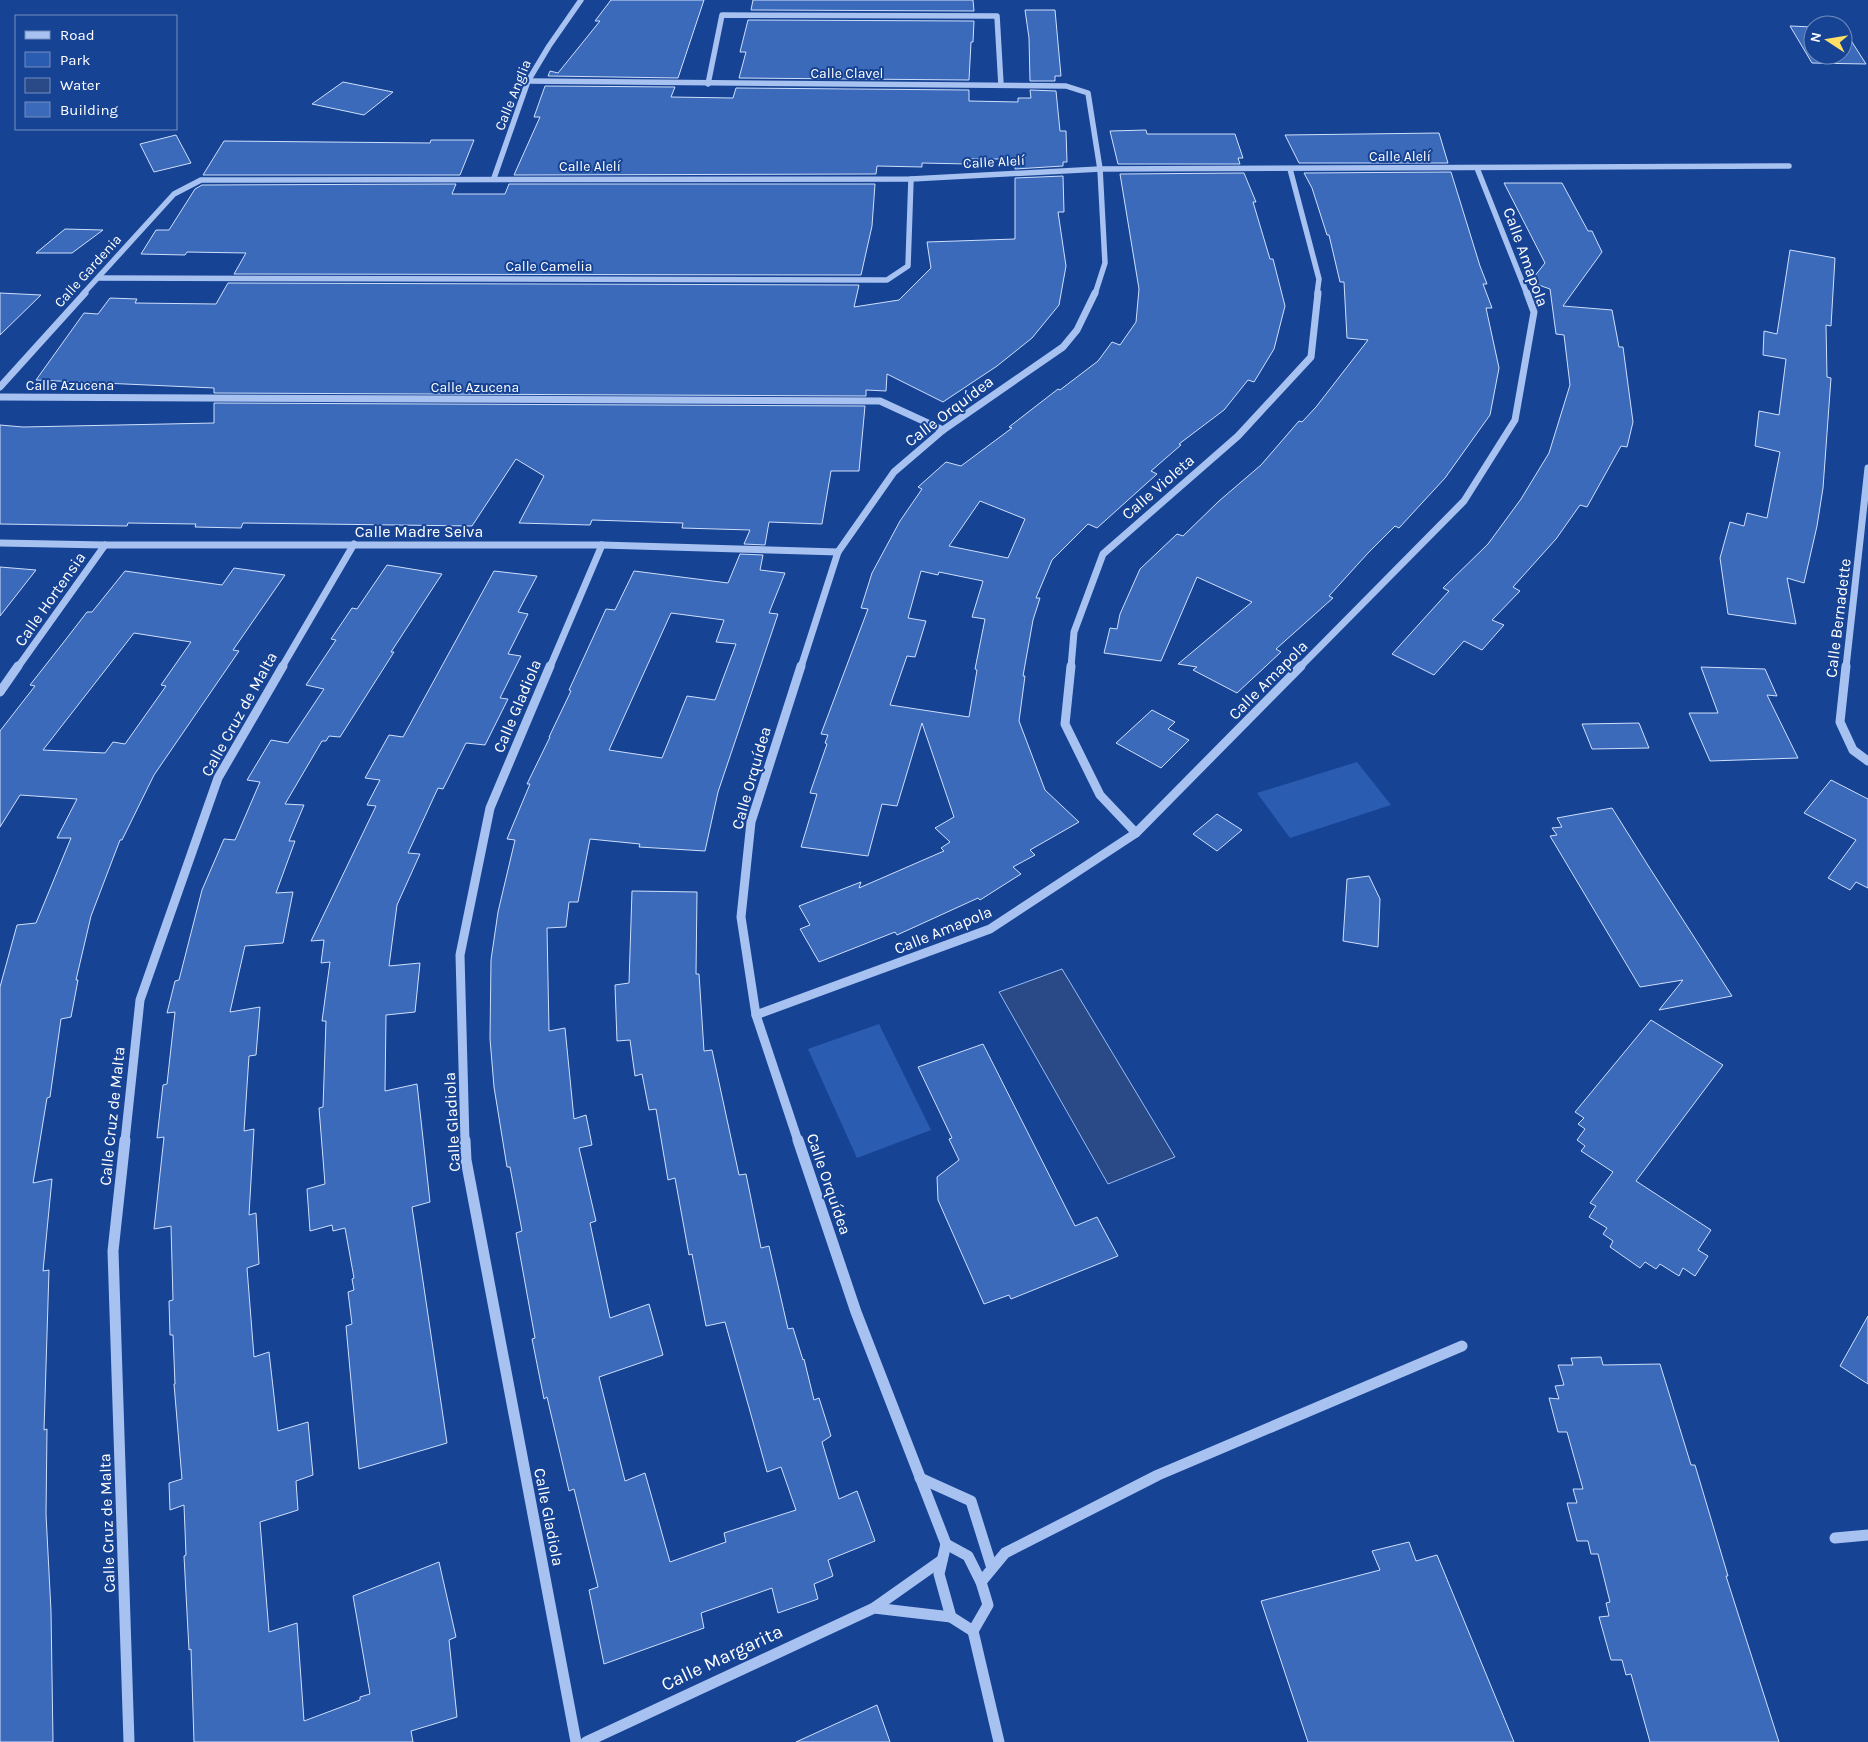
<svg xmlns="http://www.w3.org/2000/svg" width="1868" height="1742" viewBox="0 0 1868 1742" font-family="Karla,sans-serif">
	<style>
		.green { fill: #2a5cb2 }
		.water { fill: #294a86; stroke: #99bcf3 }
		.building { fill: #3b6aba; stroke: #cedffc; fill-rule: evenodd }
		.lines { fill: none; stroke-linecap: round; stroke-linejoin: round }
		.minor-far3 { stroke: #a7c2f1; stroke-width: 5.5 }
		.minor-far2 { stroke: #a7c2f1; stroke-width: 7 }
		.minor-far1 { stroke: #a7c2f1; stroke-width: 9 }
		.minor { stroke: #a7c2f1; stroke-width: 11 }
		.labels { text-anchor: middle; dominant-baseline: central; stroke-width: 4; stroke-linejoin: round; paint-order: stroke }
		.far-street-label { font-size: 14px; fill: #fff; stroke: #174394 }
		.street-label { font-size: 16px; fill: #fff; stroke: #174394 }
		.near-street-label { font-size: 19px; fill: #fff; stroke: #174394 }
	</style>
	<rect width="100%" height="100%" fill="#174394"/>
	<g class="green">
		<polygon points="1357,762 1391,805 1290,838 1257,793"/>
		<polygon points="879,1024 931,1130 857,1158 808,1049"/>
	</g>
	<polygon class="water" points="1062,969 1175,1157 1108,1184 999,992"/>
	<g class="building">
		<polygon points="611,0 704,0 678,78 548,76 550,71 558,73 600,21 595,21"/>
		<polygon points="753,0 973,0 974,11 751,10"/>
		<polygon points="1025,10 1055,10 1061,76 1055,76 1055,81 1030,81 1029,38"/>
		<polygon points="748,20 974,21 973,42 971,42 969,80 739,78 746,52 740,52"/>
		<polygon points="1790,26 1813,27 1813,55 1843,55 1843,28 1866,64 1812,63"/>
		<polygon points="343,82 393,92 364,115 312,104"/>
		<polygon points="545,86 675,87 671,97 733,98 736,88 969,90 969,101 1018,102 1018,98 1031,98 1030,90 1056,91 1060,131 1066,131 1067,162 1063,162 1063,166 1015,169 1015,159 968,159 968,164 922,163 922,167 877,166 876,174 514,175 540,117 534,117"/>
		<polygon points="1146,130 1147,134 1235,134 1243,158 1238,158 1240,164 1118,164 1110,131"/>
		<polygon points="1439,133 1448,163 1299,163 1285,135"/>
		<polygon points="176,135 191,163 154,172 140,144"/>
		<polygon points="431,140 474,140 460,175 203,175 224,141 430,143"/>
		<polygon points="1451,172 1480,266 1487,284 1483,284 1492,308 1486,308 1499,368 1490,415 1445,478 1399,528 1395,526 1368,553 1329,596 1333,598 1276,649 1281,652 1237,693 1193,670 1197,667 1178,664 1252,602 1197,577 1161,661 1104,653 1110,628 1117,629 1120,614 1140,569 1177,534 1183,536 1219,501 1261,465 1299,421 1302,422 1316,407 1368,340 1347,338 1344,282 1340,282 1329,235 1327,235 1312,188 1304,173"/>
		<path d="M1244 173 1256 202H1253L1270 259H1273L1285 306 1274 349 1254 382 1248 380 1224 410 1179 444 1181 445 1151 471 1157 474 1097 528 1088 524 1052 560 1036 598H1040L1033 620 1023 676H1025L1019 721 1045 790 1079 822 1030 850 1035 855 1013 867 1021 874 980 900 978 898 897 935 895 932 819 962 800 929 810 925 799 906 861 882 859 888 944 851 941 848 950 842 935 828 954 817 922 723 897 806 882 804 868 856 801 847 817 794 810 793 827 744 825 743 828 735 821 734 868 609 861 608 872 573 900 521 922 489 918 487 946 462 961 466 1012 428 1009 427 1058 389 1060 390 1098 361 1112 342 1120 345 1136 322 1139 289 1120 174ZM980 501 1025 519 1008 558 949 546ZM921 571 938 575 939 572 983 581 972 617 985 619 975 669 977 670 969 717 890 705 907 656 915 657 926 621 908 618Z"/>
		<polygon points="1063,176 1064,212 1058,212 1066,266 1059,305 1032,338 997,366 943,402 887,374 886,391 866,390 866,396 214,393 214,388 36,380 84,313 98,314 110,298 137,299 135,303 216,304 228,283 859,285 854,307 899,300 931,268 927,242 1015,239 1015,178"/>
		<polygon points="1504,183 1562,183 1588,231 1592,231 1602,252 1563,306 1612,310 1619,347 1623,347 1633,422 1627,447 1621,446 1587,507 1580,505 1556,539 1513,587 1520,591 1492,620 1504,625 1482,650 1464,641 1434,675 1392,654 1449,591 1443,588 1488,544 1521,499 1549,453 1570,385 1564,335 1556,334 1550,289 1530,282 1545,263"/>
		<polygon points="456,184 452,194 505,194 509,184 875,184 872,226 861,275 234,274 246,253 187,252 185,255 141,254 156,230 169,230 195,189 202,185"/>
		<polygon points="65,229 103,230 72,253 36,253"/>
		<polygon points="1790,250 1835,258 1831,326 1826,325 1827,377 1831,378 1823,488 1817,526 1804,583 1787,578 1796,624 1728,614 1720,558 1730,522 1744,526 1747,513 1767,518 1780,452 1755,446 1759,411 1779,415 1786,359 1763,355 1764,331 1777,334"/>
		<polygon points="0,293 41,295 0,335"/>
		<polygon points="214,403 865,406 859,471 831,471 822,524 769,522 765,545 744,544 750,530 682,528 683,523 592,520 590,525 519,523 544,476 516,459 472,526 243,523 241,528 195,527 196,524 128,523 127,526 0,524 0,425 23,427 214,423"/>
		<path d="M740 554 763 555 760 570 785 573 769 613 778 614 718 792 705 851 639 847 640 844 590 839 578 902H569L566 927 547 928 549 1031 565 1028 574 1119 586 1115 592 1145 579 1148 596 1221 590 1223 610 1318 649 1304 663 1355 599 1377 625 1481 645 1473 670 1562 726 1542 724 1533 796 1510 781 1467 767 1472 725 1322 706 1326 692 1254 689 1255 675 1178 668 1180 656 1109 649 1110 642 1074 635 1076 630 1040 617 1041 615 985 629 983 632 891 697 892 696 974H699L704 1051 712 1050 739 1175 746 1174 761 1248 769 1246 788 1329 793 1328 803 1360 804 1359 814 1400 819 1398 831 1436 822 1442 839 1499 857 1491 875 1541 828 1560 833 1576 814 1584 818 1599 778 1613 772 1588 701 1613 704 1628 604 1664 589 1590 598 1587 574 1489 569 1491 547 1397 544 1399 532 1339 535 1338 516 1233 522 1231 510 1167H507L494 1087 490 1039 491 960 498 912 515 840 507 839 530 784H527L550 737H549L571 691 569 690 606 609 615 610 634 571 728 583ZM671 613 724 620 716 642 736 644 715 700 687 696 662 758 609 750Z"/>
		<polygon points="387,565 442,574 391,652 394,652 340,737 329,736 326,741 322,741 285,804 304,805 289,841 295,841 276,893 293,892 283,943 245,946 230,1012 260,1007 256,1055 249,1056 244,1131 254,1129 249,1215 256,1213 259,1264 247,1268 254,1357 269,1352 278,1431 308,1422 313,1475 296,1481 298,1510 260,1522 269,1632 297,1623 304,1721 360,1700 360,1697 370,1694 353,1596 439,1562 456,1637 449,1640 457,1717 411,1731 413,1742 194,1742 191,1649 189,1650 184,1556 186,1555 184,1505 170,1510 169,1483 182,1479 174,1384 175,1384 173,1335 170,1335 169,1301 173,1300 171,1226 154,1229 164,1137 157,1138 163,1085 167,1084 175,1012 167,1013 175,981 179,980 202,890 224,839 235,840 260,782 247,780 271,740 288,743 324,689 306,685 336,640 331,639 352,608 357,609"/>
		<polygon points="0,567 36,570 0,616"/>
		<path d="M234 568 285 575 233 650 239 651 154 775 122 840H120L91 916 76 980H78L71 1017 61 1019 50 1097 47 1098 33 1183 52 1179 43 1271 49 1270 44 1430 47 1429 46 1514 51 1611 53 1742H0V987L17 925 36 923 71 838H57L77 799 20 795 0 827V731L35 686 30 685 63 643 87 612H92L125 571 222 585ZM134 633 191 642 161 685 166 686 125 744 113 742 105 753 43 750Z"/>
		<polygon points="494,571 537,576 518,612 528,614 508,654 521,656 500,698 508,699 485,745 466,743 443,789 438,788 408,853 420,854 397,905 389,966 420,963 415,1012 386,1015 385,1091 417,1084 430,1202 412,1207 447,1443 359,1469 346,1326 352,1324 348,1292 354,1290 352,1279 354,1278 345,1228 333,1231 332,1225 310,1231 307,1189 325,1184 319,1108 323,1107 326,1021 322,1021 330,962 321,963 324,940 311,941 376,806 367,805 380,780 365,778 389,735 403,737"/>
		<polygon points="1701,667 1765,669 1777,696 1767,695 1798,758 1710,761 1689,713 1718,713"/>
		<polygon points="1152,710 1175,722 1168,729 1189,740 1161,768 1116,743"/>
		<polygon points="1639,723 1649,748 1592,749 1582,724"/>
		<polygon points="1831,780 1868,799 1868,888 1856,882 1850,890 1828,878 1856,840 1804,813"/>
		<polygon points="1612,808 1649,867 1732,996 1659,1010 1683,980 1640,987 1550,836 1557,835 1552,828 1562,827 1557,818"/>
		<polygon points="1217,814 1242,830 1217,851 1193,834"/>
		<polygon points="1369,876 1380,899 1378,947 1343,941 1347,879"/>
		<polygon points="1651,1020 1723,1065 1636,1181 1711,1230 1698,1250 1708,1256 1695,1276 1683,1268 1679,1276 1660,1264 1656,1269 1645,1262 1640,1268 1610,1247 1613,1241 1603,1234 1607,1228 1589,1217 1596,1206 1590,1203 1613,1172 1581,1151 1585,1146 1577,1140 1585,1129 1578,1124 1584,1118 1575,1112"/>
		<polygon points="983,1044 1075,1226 1097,1217 1118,1256 1011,1299 1009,1295 984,1304 938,1200 937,1177 959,1160 949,1139 952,1138 918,1067"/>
		<polygon points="1868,1316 1868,1384 1840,1366"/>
		<polygon points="1601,1357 1603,1365 1660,1364 1691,1465 1695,1465 1728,1576 1726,1576 1779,1742 1650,1742 1631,1674 1626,1675 1622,1660 1611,1660 1599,1617 1609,1616 1606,1603 1610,1602 1598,1554 1591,1554 1588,1541 1577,1541 1567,1503 1577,1503 1573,1489 1583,1489 1567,1432 1558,1432 1549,1398 1559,1399 1555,1386 1564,1385 1558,1365 1573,1365 1571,1358"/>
		<polygon points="1409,1542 1416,1561 1437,1555 1514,1742 1308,1742 1261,1601 1380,1570 1372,1551"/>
		<polygon points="877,1705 890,1742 796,1742"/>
	</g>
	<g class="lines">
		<g class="minor-far3">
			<polyline points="528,81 1066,86 1088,93 1100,169 1105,263 1095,294"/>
			<polyline points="708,84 722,15 997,16 1001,85"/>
			<polyline points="1477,168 1527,294"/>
			<polyline points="1290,169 1319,279 1317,294"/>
			<polyline points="494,178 528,81 549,46 581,0"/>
			<polyline points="99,278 887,280 908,266 911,179"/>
			<polyline points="83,294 174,194 201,180 911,179 1100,169 1789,166"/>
		</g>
		<g class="minor-far2">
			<polyline points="0,387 85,293"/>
			<polyline points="0,397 880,401 943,430"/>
			<polyline points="0,543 105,545 602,545 838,552"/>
			<polyline points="18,667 105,545"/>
			<polyline points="282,667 354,544"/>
			<polyline points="550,667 602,545"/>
			<polyline points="801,667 838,552 894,472 943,430 1063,347 1077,330 1095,293"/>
			<polyline points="1071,667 1074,632 1103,554 1238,436 1311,357 1318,293"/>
			<polyline points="1300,667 1464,501 1515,420 1534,312 1527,293"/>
			<polyline points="1846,667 1868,468"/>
		</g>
		<g class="minor-far1">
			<polyline points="1071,666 1065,724 1100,795 1136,833"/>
			<polyline points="1846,666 1840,722 1853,750 1868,761"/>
			<polyline points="0,692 18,666"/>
			<polyline points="756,1015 990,929 1136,833 1301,666"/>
			<polyline points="125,1141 140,1000 218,778 283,666"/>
			<polyline points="465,1141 460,955 490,808 550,666"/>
			<polyline points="798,1141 756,1015 741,917 751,822 801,666"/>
		</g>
		<g class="minor">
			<polyline points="125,1140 113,1251 129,1742"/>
			<polyline points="465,1140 466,1160 576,1742"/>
			<polyline points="798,1140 856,1312 946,1544"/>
			<polyline points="920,1478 971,1501 992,1568"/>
			<polyline points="1835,1538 1868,1535"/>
			<polyline points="946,1544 968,1556 981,1582 988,1605 973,1631"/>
			<polyline points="946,1544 939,1574 951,1617 973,1631"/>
			<polyline points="981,1582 1005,1553 1158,1475 1462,1346"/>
			<polyline points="874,1608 951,1617"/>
			<polyline points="973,1631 999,1742"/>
			<polyline points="586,1742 874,1608 942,1560"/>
		</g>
	</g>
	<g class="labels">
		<g class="far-street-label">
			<text x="847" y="73">Calle Clavel</text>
			<text transform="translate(513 95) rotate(-68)">Calle Anglia</text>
			<text x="1400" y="156">Calle Alelí</text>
			<text transform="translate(994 162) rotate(-3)">Calle Alelí</text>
			<text x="590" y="166">Calle Alelí</text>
			<text x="549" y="266">Calle Camelia</text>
			<text transform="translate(88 271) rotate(-48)">Calle Gardenia</text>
			<text x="70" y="385">Calle Azucena</text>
			<text x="475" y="387">Calle Azucena</text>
		</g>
		<g class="street-label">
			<text transform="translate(1526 257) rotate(70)">Calle Amapola</text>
			<text transform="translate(949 411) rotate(-37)">Calle Orquídea</text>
			<text transform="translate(1158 487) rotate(-41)">Calle Violeta</text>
			<text x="419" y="531">Calle Madre Selva</text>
			<text transform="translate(50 599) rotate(-55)">Calle Hortensia</text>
			<text transform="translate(1838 618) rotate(-83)">Calle Bernadette</text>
			<text transform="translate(1268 680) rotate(-45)">Calle Amapola</text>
			<text transform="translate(517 706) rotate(-67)">Calle Gladiola</text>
			<text transform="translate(239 714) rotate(-61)">Calle Cruz de Malta</text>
			<text transform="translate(751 778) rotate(-74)">Calle Orquídea</text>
			<text transform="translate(943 930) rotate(-22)">Calle Amapola</text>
			<text transform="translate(112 1116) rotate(-84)">Calle Cruz de Malta</text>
			<text transform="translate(452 1122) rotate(-93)">Calle Gladiola</text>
			<text transform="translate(829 1184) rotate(71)">Calle Orquídea</text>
			<text transform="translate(549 1517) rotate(79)">Calle Gladiola</text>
			<text transform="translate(107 1523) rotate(-92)">Calle Cruz de Malta</text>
		</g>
		<g class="near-street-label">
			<text transform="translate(722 1658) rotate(-25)">Calle Margarita</text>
		</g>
	</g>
	<rect x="15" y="15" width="162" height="115" fill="#174394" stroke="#748ebf"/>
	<rect x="25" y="31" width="25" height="8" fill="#a7c2f1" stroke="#748ebf"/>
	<text x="60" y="40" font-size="15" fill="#ffffff">Road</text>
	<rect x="25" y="52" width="25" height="15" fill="#2a5cb2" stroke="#748ebf"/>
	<text x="60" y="65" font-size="15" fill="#ffffff">Park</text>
	<rect x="25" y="78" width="25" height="15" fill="#294a86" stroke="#748ebf"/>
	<text x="60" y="90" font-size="15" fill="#ffffff">Water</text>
	<rect x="25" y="102" width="25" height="15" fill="#3b6aba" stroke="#748ebf"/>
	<text x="60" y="115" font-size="15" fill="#ffffff">Building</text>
	<g transform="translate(1828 40) rotate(282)"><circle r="24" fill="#174394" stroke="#748ebf"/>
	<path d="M0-4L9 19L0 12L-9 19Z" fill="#ffdf66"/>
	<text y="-8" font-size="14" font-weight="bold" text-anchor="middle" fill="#ffffff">N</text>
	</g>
</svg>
